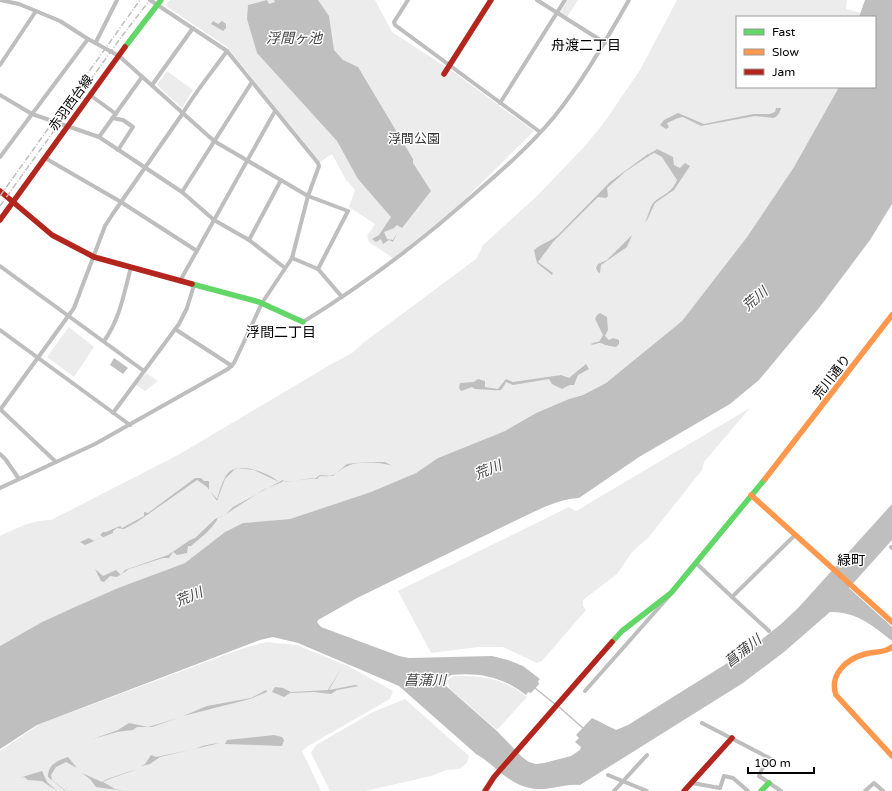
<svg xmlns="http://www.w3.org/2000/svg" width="892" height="791" viewBox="0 0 892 791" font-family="'Varela Round','Noto Sans JP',sans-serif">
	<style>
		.green { fill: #ececec }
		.water { fill: #bfbfbf }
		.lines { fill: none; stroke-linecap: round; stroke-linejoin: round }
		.stream { stroke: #bfbfbf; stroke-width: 1.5 }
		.street { stroke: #bebebe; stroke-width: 4 }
		.fast { stroke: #63d668; stroke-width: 5.5 }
		.slow { stroke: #ff974d; stroke-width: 5.5 }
		.jam { stroke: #b3261e; stroke-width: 5.5 }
		.rail { stroke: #bebebe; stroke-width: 1.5; stroke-dasharray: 6 2 1 2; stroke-linecap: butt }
		.labels { text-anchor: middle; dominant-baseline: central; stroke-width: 3; stroke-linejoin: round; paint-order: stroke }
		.street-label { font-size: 13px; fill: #000; stroke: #fff }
		.park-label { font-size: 13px; fill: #333; stroke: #fff }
		.water-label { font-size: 14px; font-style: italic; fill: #444; stroke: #fff }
		.neighbourhood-label { font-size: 14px; fill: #000; stroke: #fff }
	</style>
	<rect width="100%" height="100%" fill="#fff"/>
	<g class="green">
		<polygon points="170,0 375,0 392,32 452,71 534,131 454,210 393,258 369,242 367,236 375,224 349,207 355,190 346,180 332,154 320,162 227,47 166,6 166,4"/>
		<polygon points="568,0 578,0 567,17 560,13"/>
		<path d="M677 0H847L846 9 861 13 859 17H737V87H839L794 167 747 237 682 321 606 383 583 395 569 399 536 413 505 431 438 458 416 473 371 492 290 519 243 523 225 532 185 563 118 588 42 622 0 646V536C17 528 31 520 51 520L178 455 335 362 352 353 363 343 476 259 483 245 537 196 584 147 603 124 640 70Z"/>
		<polygon points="167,71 193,90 182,108 157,85"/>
		<polygon points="69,327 94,347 74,377 47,357"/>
		<polygon points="146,373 158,381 145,391 136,385"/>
		<polygon points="750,408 704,462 702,470 648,538 633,551 617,574 583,600 583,606 586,610 542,661 537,663 503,647 478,647 431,653 398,591 569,507 576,511"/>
		<polygon points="266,642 297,645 350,667 393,691 390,699 308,746 302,751 321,791 0,791 0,751 40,724 241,649"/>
		<path d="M454 676C484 676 503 678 527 697L497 730 449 688 448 681 450 678Z"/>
		<polygon points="405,699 469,756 467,763 459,769 446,770 431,776 366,791 330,791 311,753 316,745 373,712"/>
	</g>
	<g class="water">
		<polygon points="267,0 269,4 275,2 274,0 318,0 329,16 334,50 343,60 358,67 413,159 413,163 431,191 402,228 397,225 394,228 384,232 387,239 393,240 397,233 393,242 389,240 383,244 381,239 376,242 372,239 379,235 391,217 358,179 337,141 257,53 247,19 248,5"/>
		<path d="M865 0H892V204L870 240 819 308 759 380 730 404 639 457 579 498C560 499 542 508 525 516L357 598 318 620 317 622 321 627 399 656 409 658 492 656 508 660 523 666 540 679 538 681 539 684 531 693 528 692 526 695C504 677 478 672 451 675L448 677 446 686 497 731 522 757 529 762 536 764 544 763 571 756 580 750 581 747 575 742 579 738 576 735 592 718 616 730 628 725 750 649 781 624 799 607 892 504V540L849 588 892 627V641C874 626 855 611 830 612L784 652 743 683 580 785C566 783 551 790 537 789 511 788 497 766 476 754L399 686 298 643 273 637 260 640 37 725 0 749V646L42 622 75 607 118 588 185 563 225 532 243 523 290 519 371 492 416 473 438 458 505 431 536 413 569 399 583 395 606 383 682 321 747 237 794 167 839 87H875V17H859Z"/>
		<polygon points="213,21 218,24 222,21 226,24 226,28 223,31 211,24"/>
		<path d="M776 108H781C780 112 778 116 774 118L755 116 701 126 683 117 678 118 667 123 669 127 666 129 660 125 664 120 678 113 704 124 753 114H770L775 112Z"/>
		<path d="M657 149 673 157 674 165 680 168 685 163 690 166 674 190 655 203 647 220 632 235 627 247 601 265 600 273 598 272 596 268 598 264 607 260 645 222C648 217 650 206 654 202 662 195 673 192 677 180L662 157 653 152Z"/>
		<path d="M648 154 649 156 626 171 607 188 608 196 606 198 598 197 553 242 538 262 553 273 552 275 537 263 534 250C542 243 550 242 558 235L610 182Z"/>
		<polygon points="600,313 607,317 608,330 605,336 609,340 613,338 619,340 619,344 616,347 605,345 599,342 603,335 595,319 597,315"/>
		<polygon points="114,358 128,368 123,374 110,365"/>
		<path d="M586 364 589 369 578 375 574 385H570L562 389 552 384 549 379 513 385 506 382C505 384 503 388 501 390 499 391 478 389 475 389L472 387 461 391 459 388 460 383 474 382 478 379 485 381V387L498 389 506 379 513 382 561 375 569 378Z"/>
		<path d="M367 462H385L392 466C382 462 359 461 348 466 335 471 338 478 320 476L317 479 312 478 287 482 283 481 282 482 263 490 223 516 218 518C213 529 199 539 191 546H188L187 553 177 555 173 552 169 558H163L129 569 117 577 110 576 104 582 101 581 95 569 103 576 116 570 121 575 125 570 168 555 190 540 195 538 215 519 225 515 233 507 279 482 254 470 236 468 225 479 217 501 207 487 197 480 137 522 124 529 117 528 113 531V533L85 545 80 542 89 538 94 541 103 537 100 535 103 532H106L120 526 122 528 144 516V512L148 513 195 478H201L204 481H209V490L217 499C220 491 222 480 228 473 238 461 270 473 279 482L283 480 285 482 316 478 320 475 333 476 347 464Z"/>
		<polygon points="342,667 329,690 355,685 359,686 337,690 331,694 314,692 290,693 284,697 272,692 275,687 283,688 291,692 328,690"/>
		<polygon points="266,690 267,692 250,699 183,716 207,706 251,698"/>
		<polygon points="178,718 152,727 137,727 133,730 117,732 93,739 118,730 129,723 148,727"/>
		<polygon points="274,735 282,737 284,740 282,746 225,744 227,740"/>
		<path d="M220 743 160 757 150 764 141 766 145 764 151 755 156 757 195 749C203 745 211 744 220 743Z"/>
		<path d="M68 757 77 768 66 762 56 767 51 775 52 780 66 791H65L48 777C48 764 57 761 68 757Z"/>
		<path d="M137 769C128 773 110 778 103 782L115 789 125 791 96 787 90 779 82 773 102 782 107 779Z"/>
		<polygon points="42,771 47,782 57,791 42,781 28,780 24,777 19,778"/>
	</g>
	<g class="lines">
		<g class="stream">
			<polyline points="647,156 654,152"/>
			<polyline points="592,344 600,342"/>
			<polyline points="535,688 556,705"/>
			<polyline points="559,707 583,728"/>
		</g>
		<g class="street">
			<polyline points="0,0 19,4 60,21 88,39"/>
			<polyline points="408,0 394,22 395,25 540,132"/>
			<polyline points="537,0 605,43"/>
			<polyline points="96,42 117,0"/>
			<polyline points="0,65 36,11"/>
			<polyline points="152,85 193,28"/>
			<polyline points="0,95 32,114 99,137 182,192 214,220 249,240 285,268"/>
			<polyline points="90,95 116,114"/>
			<polyline points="500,103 565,0"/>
			<polyline points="112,118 123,120 133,127 118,150"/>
			<polyline points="99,137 142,77"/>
			<polyline points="0,157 88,39 119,56 214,141 308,196 348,211 318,269"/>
			<polyline points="45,158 121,202 197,251"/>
			<polyline points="182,192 252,82"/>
			<polyline points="249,240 281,180"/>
			<polyline points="292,258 318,269 342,297"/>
			<polyline points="0,266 144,371"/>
			<polyline points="180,281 275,111"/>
			<path d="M303 322C363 285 419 243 471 197 500 172 529 147 554 117 583 81 606 40 629 0"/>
			<polyline points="175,329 232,366"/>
			<polyline points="0,330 130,425"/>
			<path d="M104 341C120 319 124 293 131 267"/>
			<polyline points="0,409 56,462"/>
			<path d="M0 410 74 308 105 226 112 215 183 113C196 91 212 72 227 51"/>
			<polyline points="113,413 179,324 187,308 194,285"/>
			<polyline points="0,454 6,460 19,479"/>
			<polyline points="0,488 95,444 228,369 234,363 262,303 292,258 308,196 319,166 318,163 227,51 150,0"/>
			<polyline points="891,547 892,548"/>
			<polyline points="696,563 732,597"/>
			<polyline points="769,631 732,597 795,535"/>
			<polyline points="585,691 670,595"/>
			<polyline points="702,723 771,759 762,769 759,776 781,791"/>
			<polyline points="608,775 647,791"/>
			<polyline points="692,783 720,788 724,776 733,778 748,791"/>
			<polyline points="614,791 647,755"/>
			<polyline points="865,791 874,783 883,791"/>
		</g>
		<g class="fast">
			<polyline points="125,47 161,0"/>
			<polyline points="192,284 259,302 303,322"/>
			<polyline points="612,642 622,631 671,593 765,479"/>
			<polyline points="761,791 769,783"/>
		</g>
		<g class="slow">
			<polyline points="765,479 892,315"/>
			<polyline points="751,495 892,622"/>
			<path d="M892 647C883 654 875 651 865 654 846 659 829 675 836 695L892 756"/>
		</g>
		<g class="jam">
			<polyline points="444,74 491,0"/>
			<polyline points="0,191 52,235 94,257 192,284"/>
			<polyline points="0,220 125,47"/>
			<polyline points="485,791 494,777 612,642"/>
			<polyline points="684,791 732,738"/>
		</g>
		<g class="rail">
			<polyline points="0,196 140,0"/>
			<polyline points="0,206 122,36 150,0"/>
		</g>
	</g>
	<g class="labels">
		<g class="street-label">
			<text transform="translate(71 103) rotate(-54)">赤羽西台線</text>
			<text transform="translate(832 377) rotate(-52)">荒川通り</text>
		</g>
		<g class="park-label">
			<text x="414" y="139">浮間公園</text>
		</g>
		<g class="water-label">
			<text x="294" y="38">浮間ヶ池</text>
			<text transform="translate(755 299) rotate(-41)">荒川</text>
			<text transform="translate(488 470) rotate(-23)">荒川</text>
			<text transform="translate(189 597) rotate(-23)">荒川</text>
			<text transform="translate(743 651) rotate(-38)">菖蒲川</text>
			<text x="425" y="680">菖蒲川</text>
		</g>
		<g class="neighbourhood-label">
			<text x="586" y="45">舟渡二丁目</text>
			<text x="281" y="332">浮間二丁目</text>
			<text x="851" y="560">緑町</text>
		</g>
	</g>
	<rect x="736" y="16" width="140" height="72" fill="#ffffff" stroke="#999999"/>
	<rect x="744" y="29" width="20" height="6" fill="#63d668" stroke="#999999"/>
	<text x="772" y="36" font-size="12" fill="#000000">Fast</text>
	<rect x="744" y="49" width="20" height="6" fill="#ff974d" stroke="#999999"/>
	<text x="772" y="56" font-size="12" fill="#000000">Slow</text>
	<rect x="744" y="69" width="20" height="6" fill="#b3261e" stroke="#999999"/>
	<text x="772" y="76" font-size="12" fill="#000000">Jam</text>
	<path d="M748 767v6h66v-6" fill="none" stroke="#000000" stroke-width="2"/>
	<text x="754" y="767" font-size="12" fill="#000000" stroke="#ffffff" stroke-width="3" paint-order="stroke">100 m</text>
</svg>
